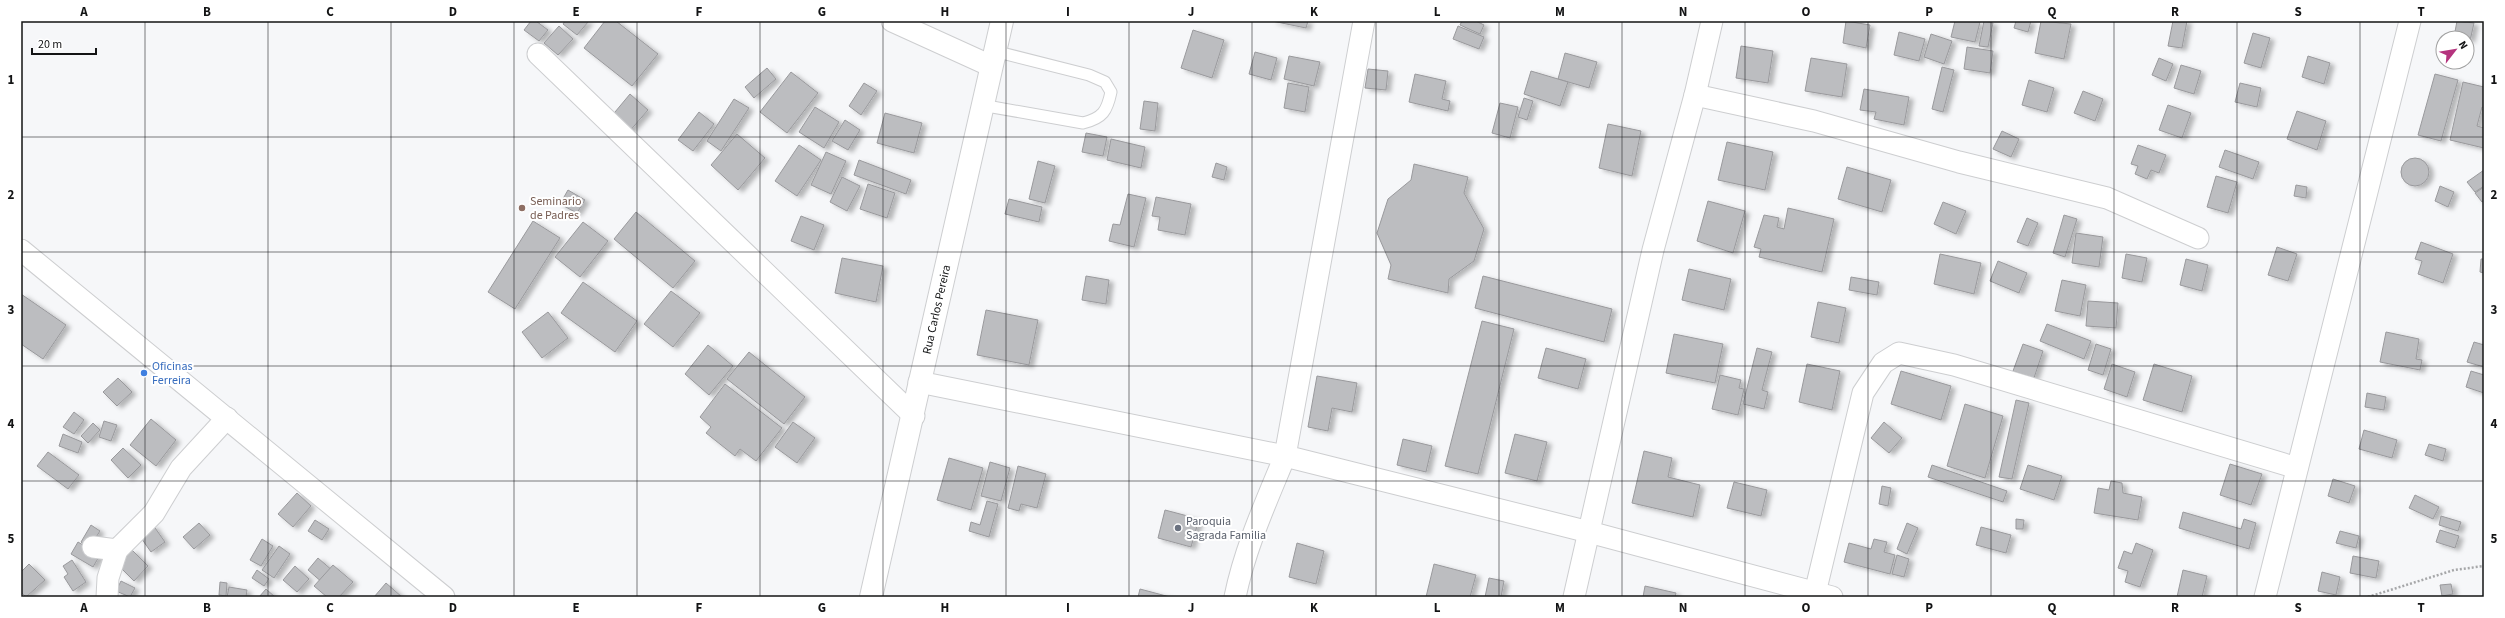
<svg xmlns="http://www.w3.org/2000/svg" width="2505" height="618" viewBox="0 0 2505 618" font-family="'Source Sans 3',sans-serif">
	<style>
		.building { fill: #bcbdc0; stroke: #99999c; filter: url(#shadow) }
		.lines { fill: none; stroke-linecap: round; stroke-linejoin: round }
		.lane-casing { stroke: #cdced0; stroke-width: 13 }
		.street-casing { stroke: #cdced0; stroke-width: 23 }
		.secondary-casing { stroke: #cdced0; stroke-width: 24 }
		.path { stroke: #a6a7a9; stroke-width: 2.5; stroke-dasharray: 2 2; stroke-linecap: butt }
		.lane { stroke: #fff; stroke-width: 11 }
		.street { stroke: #fff; stroke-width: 21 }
		.secondary { stroke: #fff; stroke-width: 22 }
		.grid { fill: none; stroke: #131415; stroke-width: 1; stroke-opacity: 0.55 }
		.education-dot { fill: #8d6e63; stroke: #fff; stroke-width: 1.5 }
		.shop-dot { fill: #3f7fe0; stroke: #fff; stroke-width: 1.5 }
		.worship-dot { fill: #6b7280; stroke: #fff; stroke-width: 1.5 }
		.labels { text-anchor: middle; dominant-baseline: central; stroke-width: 4; stroke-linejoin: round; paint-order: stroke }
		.education-label { font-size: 12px; fill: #785e54; stroke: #fff; text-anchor: start }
		.street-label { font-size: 12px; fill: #131415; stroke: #fff }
		.shop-label { font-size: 12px; fill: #366cbe; stroke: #fff; text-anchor: start }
		.worship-label { font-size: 12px; fill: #5b616d; stroke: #fff; text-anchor: start }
		.neatline { fill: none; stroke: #131415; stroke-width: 1.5 }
		.grid-label { font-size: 13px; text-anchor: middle; font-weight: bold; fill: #131415 }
	</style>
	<defs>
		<filter id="shadow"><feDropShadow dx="4.5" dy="2.5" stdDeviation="2" flood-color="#0004"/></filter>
	</defs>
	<rect width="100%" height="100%" fill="#f6f7f9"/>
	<g class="building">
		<polygon points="531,21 536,21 548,30 539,41 524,30"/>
		<polygon points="565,21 589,21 577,35 563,24"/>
		<polygon points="605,21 616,21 658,54 632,86 584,48"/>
		<polygon points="1272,21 1308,21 1306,28"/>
		<polygon points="1462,21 1476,21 1484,25 1480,34 1460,25"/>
		<polygon points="1846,21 1870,25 1866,48 1843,43"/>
		<polygon points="1955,21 1980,22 1975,42 1951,37"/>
		<polygon points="1984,21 1993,23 1988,47 1979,46"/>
		<polygon points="2016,21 2031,21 2028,32 2014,28"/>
		<polygon points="2041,21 2071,24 2064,59 2035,53"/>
		<polygon points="2173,21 2187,21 2182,48 2168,46"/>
		<polygon points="2457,21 2474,23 2470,41 2467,38 2454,37"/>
		<polygon points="559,26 573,39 558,55 544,43"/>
		<polygon points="1458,26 1484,37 1479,49 1453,39"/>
		<polygon points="1193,30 1224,40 1212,78 1181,68"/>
		<polygon points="1899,32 1925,39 1919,61 1894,55"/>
		<polygon points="2253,33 2270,38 2261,68 2244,63"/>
		<polygon points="1931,34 1952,41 1944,64 1924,57"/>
		<polygon points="1741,46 1773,51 1768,83 1736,78"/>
		<polygon points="1967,47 1993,51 1990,73 1964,69"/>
		<polygon points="1255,52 1277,58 1271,80 1249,74"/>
		<polygon points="1565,53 1597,62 1589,88 1558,79"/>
		<polygon points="1289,56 1320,62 1314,86 1284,79"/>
		<polygon points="2308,56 2330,63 2324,84 2302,77"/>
		<polygon points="1811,58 1847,64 1842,97 1805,91"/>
		<polygon points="2159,58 2173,64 2166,81 2152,75"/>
		<polygon points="2181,65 2201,71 2194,94 2174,88"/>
		<polygon points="1942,67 1954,70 1943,112 1932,109"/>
		<polygon points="767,68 776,79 754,98 745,87"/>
		<polygon points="1368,69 1388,71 1386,90 1365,88"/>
		<polygon points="1531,71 1568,82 1560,106 1524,94"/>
		<polygon points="791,72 818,93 787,133 760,112"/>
		<polygon points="1415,74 1446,81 1442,99 1450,101 1448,111 1409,102"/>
		<polygon points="2435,74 2458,80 2441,141 2418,135"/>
		<polygon points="2029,80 2054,88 2047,112 2022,105"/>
		<polygon points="2463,82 2484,87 2484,108 2482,107 2477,126 2484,128 2484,148 2450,140"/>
		<polygon points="864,83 877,91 861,115 849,106"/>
		<polygon points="1288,83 1309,87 1305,112 1284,108"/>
		<polygon points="2240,83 2261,88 2257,107 2235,102"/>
		<polygon points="1864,89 1909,97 1904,125 1874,119 1876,112 1860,110"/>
		<polygon points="2083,91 2103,99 2095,121 2074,113"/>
		<polygon points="630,94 648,110 628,133 610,118"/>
		<polygon points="1524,98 1533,101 1527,120 1518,117"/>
		<polygon points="734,99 749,108 721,151 707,141"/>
		<polygon points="1144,101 1158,103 1155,131 1140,129"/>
		<polygon points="1500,103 1518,107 1510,138 1492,133"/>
		<polygon points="2168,105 2191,113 2182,138 2159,130"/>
		<polygon points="815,107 839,122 824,148 799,132"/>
		<polygon points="2297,111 2326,121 2317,150 2287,139"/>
		<polygon points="699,112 714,124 693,151 678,140"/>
		<polygon points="885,113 922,123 914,153 877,143"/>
		<polygon points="845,120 860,130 848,150 832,141"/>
		<polygon points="1608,124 1641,131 1632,176 1599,168"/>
		<polygon points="2002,131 2019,139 2011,157 1993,149"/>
		<polygon points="1086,133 1107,137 1103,156 1082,152"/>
		<polygon points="737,134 765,158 738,190 711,165"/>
		<polygon points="1111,139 1145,147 1141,168 1107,160"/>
		<polygon points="1727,142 1773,152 1765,190 1718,180"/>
		<polygon points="799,145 821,160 797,196 775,181"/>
		<polygon points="2138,145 2166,155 2159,173 2151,170 2147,179 2135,174 2138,166 2131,164"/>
		<polygon points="2225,150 2259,162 2253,179 2219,167"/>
		<polygon points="826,152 846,161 831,194 811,185"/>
		<circle cx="2415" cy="172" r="14"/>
		<polygon points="859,160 911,180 906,194 854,175"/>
		<polygon points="1038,161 1055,166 1045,203 1029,199"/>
		<polygon points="1216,163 1227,167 1224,180 1212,177"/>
		<polygon points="1414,164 1468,177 1464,193 1484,229 1474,261 1449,279 1448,293 1388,279 1391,265 1377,233 1388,199 1411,180"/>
		<polygon points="1847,167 1891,180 1882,212 1838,199"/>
		<polygon points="2484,170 2484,186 2475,192 2467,182"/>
		<polygon points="2216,176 2237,182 2228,213 2207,207"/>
		<polygon points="842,177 860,186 847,211 830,202"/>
		<polygon points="868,184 895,193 887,218 860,209"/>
		<polygon points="2296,185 2307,187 2306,198 2294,196"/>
		<polygon points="2440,186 2454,192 2448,207 2435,201"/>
		<polygon points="2484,187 2484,201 2482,202 2475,193"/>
		<polygon points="568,190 585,200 577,213 560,204"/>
		<polygon points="1128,194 1146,198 1134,247 1109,241 1113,224 1120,225"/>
		<polygon points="1156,197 1191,204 1185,235 1158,230 1160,217 1152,216"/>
		<polygon points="1009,199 1042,207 1039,222 1005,214"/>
		<polygon points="1708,201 1745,211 1733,253 1697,241"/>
		<polygon points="1943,202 1966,211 1956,234 1934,224"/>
		<polygon points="1788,208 1834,219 1822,272 1759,257 1761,249 1754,247 1764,215 1779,218 1777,227 1784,229"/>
		<polygon points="636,212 695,261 673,288 614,239"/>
		<polygon points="2064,215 2077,219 2065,257 2053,253"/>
		<polygon points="801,216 824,225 814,250 791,241"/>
		<polygon points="2027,218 2038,223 2028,246 2017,242"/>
		<polygon points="533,221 560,238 515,309 488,292"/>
		<polygon points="583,222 608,241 580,277 555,257"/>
		<polygon points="2076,233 2103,237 2099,267 2072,263"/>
		<polygon points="2421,242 2453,254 2443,283 2418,274 2422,261 2415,259"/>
		<polygon points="2277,247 2297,254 2288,281 2268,275"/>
		<polygon points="1940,254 1981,263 1974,294 1934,284"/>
		<polygon points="2126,254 2147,258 2142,282 2122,278"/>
		<polygon points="842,258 883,266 876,302 835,293"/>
		<polygon points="2186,259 2208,265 2202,291 2180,285"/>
		<polygon points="2481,259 2484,259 2484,273 2480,272"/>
		<polygon points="1998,261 2027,273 2019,293 1990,281"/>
		<polygon points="1689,269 1731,279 1724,310 1682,300"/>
		<polygon points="1086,276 1109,280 1106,304 1082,300"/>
		<polygon points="1483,276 1612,309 1604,342 1475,308"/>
		<polygon points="1851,277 1879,282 1877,295 1849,290"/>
		<polygon points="2062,280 2086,285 2080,316 2055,311"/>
		<polygon points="583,282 637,321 615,352 561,313"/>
		<polygon points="671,291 700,313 673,347 644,324"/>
		<polygon points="21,294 66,325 43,359 21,344"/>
		<polygon points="2088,301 2118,303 2116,328 2086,326"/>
		<polygon points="1818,302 1846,308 1839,343 1811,337"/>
		<polygon points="986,310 1038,320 1029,365 977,355"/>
		<polygon points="548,312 568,338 542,358 522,332"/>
		<polygon points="1482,321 1514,329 1478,474 1445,466"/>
		<polygon points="2047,324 2091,341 2084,359 2040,341"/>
		<polygon points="2386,332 2419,339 2416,359 2422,360 2420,370 2380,362"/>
		<polygon points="1674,334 1723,344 1715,383 1666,373"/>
		<polygon points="2474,342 2484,345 2484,367 2467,362"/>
		<polygon points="2023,344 2043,351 2034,378 2013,371"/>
		<polygon points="2096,344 2111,349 2103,375 2088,370"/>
		<polygon points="708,345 733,366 709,395 685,374"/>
		<polygon points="1546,348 1586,359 1578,389 1538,378"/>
		<polygon points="1757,348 1772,352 1762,390 1768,392 1764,409 1743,404"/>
		<polygon points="749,352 805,397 784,424 727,379"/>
		<polygon points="1807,364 1840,371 1832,410 1799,402"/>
		<polygon points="2112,364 2135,372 2127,397 2104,389"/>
		<polygon points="2154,364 2192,376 2182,412 2143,400"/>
		<polygon points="1901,371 1951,386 1941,420 1891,404"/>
		<polygon points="2471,371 2484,375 2484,393 2466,387"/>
		<polygon points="1720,375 1741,380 1739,388 1744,389 1738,415 1712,409"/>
		<polygon points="1317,376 1357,383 1352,412 1332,408 1328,431 1308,427"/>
		<polygon points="118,378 132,392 117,406 103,392"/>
		<polygon points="725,384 782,428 756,461 740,449 735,456 706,433 711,427 700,417"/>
		<polygon points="2367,393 2386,397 2384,410 2365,407"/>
		<polygon points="2016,400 2029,403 2012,479 1999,477"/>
		<polygon points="1965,404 2003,416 1985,478 1947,466"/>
		<polygon points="74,412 84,420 74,434 63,427"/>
		<polygon points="151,419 176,440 156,466 130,445"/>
		<polygon points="104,421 117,425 111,441 99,437"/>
		<polygon points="793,422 815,438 797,463 775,447"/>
		<polygon points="1884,422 1902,438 1889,453 1871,438"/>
		<polygon points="93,423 100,430 88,443 81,436"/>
		<polygon points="2364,430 2397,440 2392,458 2359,449"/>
		<polygon points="63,434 82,442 78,453 59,446"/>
		<polygon points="1515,434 1547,442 1537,481 1505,473"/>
		<polygon points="1403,439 1432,446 1426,472 1397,465"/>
		<polygon points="2429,444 2446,449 2443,461 2425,455"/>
		<polygon points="123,448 141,465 128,478 111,460"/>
		<polygon points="1644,451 1672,458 1668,477 1700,485 1693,517 1632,503"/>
		<polygon points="48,452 79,475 68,489 37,466"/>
		<polygon points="949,458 983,468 971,510 937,500"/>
		<polygon points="990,462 1010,468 1001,501 981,496"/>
		<polygon points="2230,464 2262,474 2251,505 2220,495"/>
		<polygon points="1932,465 2007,491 2003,502 1928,477"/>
		<polygon points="2028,465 2062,476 2054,500 2020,489"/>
		<polygon points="1018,466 1046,474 1037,508 1021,504 1019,511 1008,508"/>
		<polygon points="2333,479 2355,486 2349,503 2328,496"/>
		<polygon points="2111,481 2122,483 2123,493 2142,497 2138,520 2094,513 2098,488 2109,490"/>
		<polygon points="1734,482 1767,490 1761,516 1727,508"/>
		<polygon points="1882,486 1891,488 1888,506 1879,504"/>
		<polygon points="297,493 311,506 293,527 278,514"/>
		<polygon points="2415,495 2439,507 2433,519 2409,508"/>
		<polygon points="987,501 998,504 989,537 969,531 971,522 980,525"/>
		<polygon points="1165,510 1199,519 1191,547 1158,538"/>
		<polygon points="2183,512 2241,529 2244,519 2256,523 2249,549 2179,528"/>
		<polygon points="2441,516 2461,522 2458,531 2439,525"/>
		<polygon points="2016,519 2024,520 2023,529 2016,529"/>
		<polygon points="315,520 329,529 322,540 308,531"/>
		<polygon points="199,523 210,535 194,549 183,537"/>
		<polygon points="1907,523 1918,528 1907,554 1897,549"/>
		<polygon points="91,525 100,531 89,548 81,542"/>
		<polygon points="153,525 165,542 151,552 139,535"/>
		<polygon points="1981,527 2011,535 2006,553 1976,545"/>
		<polygon points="2440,530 2459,536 2455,548 2436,542"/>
		<polygon points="2340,531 2359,536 2356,548 2336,543"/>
		<polygon points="262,539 273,546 261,566 250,560"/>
		<polygon points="1874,539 1887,542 1884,552 1895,555 1890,574 1844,562 1849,543 1871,549"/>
		<polygon points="78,542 100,555 93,567 71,554"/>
		<polygon points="1297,543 1324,551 1316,584 1289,577"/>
		<polygon points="2136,543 2153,550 2140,587 2125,582 2128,571 2118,568 2124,551 2132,554"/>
		<polygon points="279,546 290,554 274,578 262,570"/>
		<polygon points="132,550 148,566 134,581 118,565"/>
		<polygon points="1897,555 1909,559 1904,577 1892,574"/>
		<polygon points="2353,556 2379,561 2376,578 2350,573"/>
		<polygon points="318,558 333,571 323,583 308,570"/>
		<polygon points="72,560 86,582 73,591 64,577 68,574 63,566"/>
		<polygon points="29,564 45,580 26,597 21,592 21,572"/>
		<polygon points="1434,564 1476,575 1470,597 1426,597"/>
		<polygon points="333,565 353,582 339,597 327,597 314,586"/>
		<polygon points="295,566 309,579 297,592 283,580"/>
		<polygon points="257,570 269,579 264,586 252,578"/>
		<polygon points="2183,570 2207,576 2202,597 2177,597"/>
		<polygon points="2322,572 2340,577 2336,595 2318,591"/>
		<polygon points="1489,578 1504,581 1501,597 1485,597"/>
		<polygon points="121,581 135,588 130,597 116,591"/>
		<polygon points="220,582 227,583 226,596 219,595"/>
		<polygon points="386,583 402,597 374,597"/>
		<polygon points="2451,584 2453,594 2442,596 2440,585"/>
		<polygon points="1645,586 1676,593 1675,597 1643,597"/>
		<polygon points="229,587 247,590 246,597 227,597"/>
		<polygon points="266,589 275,597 259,597"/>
		<polygon points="1140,589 1170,597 1138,597"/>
	</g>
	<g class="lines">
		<defs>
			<path id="lane" d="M981 105 1083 123C1103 118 1107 111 1111 92L1105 82 1089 75 994 51"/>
			<g id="street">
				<polyline points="892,21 991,66"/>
				<polyline points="538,54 914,416"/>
				<polyline points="1695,95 1814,121 1959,162 2107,198 2198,238"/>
				<polyline points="21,250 444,597"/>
				<polyline points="919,382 1285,456 1589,532 1832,597"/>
				<polyline points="93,547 117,550 154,513 181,468 227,418"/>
				<polyline points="1815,593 1863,393 1883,363 1899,353 1954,365 2297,468"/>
				<polyline points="107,597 108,578 117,550"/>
				<path d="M1235 597C1245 548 1266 502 1285 456L1364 21"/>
				<polyline points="1574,597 1653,250 1695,95 1712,21"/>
				<polyline points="2265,597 2410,21"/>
			</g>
			<g id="secondary">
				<path id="s1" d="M871 597 1002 21"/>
			</g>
		</defs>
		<use href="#lane" class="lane-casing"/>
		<use href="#street" class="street-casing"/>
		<use href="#secondary" class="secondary-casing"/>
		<polyline class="path" points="2368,597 2454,570 2484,566"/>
		<use href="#lane" class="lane"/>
		<use href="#street" class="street"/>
		<use href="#secondary" class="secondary"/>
	</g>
	<path class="grid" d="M145 21V597M268 21V597M391 21V597M514 21V597M637 21V597M760 21V597M883 21V597M1006 21V597M1129 21V597M1252 21V597M1376 21V597M1499 21V597M1622 21V597M1745 21V597M1868 21V597M1991 21V597M2114 21V597M2237 21V597M2360 21V597M21 137H2484M21 252H2484M21 366H2484M21 481H2484"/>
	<circle class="education-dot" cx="522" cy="208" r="4"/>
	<circle class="shop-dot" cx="144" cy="373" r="4"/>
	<circle class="worship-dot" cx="1178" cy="528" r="4"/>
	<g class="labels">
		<g class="education-label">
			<text x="530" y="201">Seminario<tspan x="530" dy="14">de Padres</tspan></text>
		</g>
		<g class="street-label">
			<text stroke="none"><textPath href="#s1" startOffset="295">Rua Carlos Pereira</textPath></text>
		</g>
		<g class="shop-label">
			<text x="152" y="366">Oficinas<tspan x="152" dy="14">Ferreira</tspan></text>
		</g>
		<g class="worship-label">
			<text x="1186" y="521">Paroquia<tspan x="1186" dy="14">Sagrada Familia</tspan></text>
		</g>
	</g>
	<rect width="2505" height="618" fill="none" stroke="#ffffff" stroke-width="44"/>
	<g transform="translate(2455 50) rotate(59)"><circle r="19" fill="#ffffff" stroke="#a1a1a1"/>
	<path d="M0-3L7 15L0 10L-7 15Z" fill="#b5347e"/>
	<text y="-6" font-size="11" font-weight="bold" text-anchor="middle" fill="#131415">N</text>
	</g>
	<path d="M32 48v6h64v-6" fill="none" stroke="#131415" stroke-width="2"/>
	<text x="38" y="48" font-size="12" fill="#131415" stroke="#ffffff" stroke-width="3" paint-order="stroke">20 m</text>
	<rect x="22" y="22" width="2461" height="574" class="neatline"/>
	<g class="grid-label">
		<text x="84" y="16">A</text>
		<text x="207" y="16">B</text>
		<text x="330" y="16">C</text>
		<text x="453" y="16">D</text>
		<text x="576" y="16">E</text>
		<text x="699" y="16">F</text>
		<text x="822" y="16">G</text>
		<text x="945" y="16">H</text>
		<text x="1068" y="16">I</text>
		<text x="1191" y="16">J</text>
		<text x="1314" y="16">K</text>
		<text x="1437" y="16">L</text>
		<text x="1560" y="16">M</text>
		<text x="1683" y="16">N</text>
		<text x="1806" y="16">O</text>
		<text x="1929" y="16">P</text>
		<text x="2052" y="16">Q</text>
		<text x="2175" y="16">R</text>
		<text x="2298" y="16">S</text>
		<text x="2421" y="16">T</text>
		<text x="11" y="84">1</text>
		<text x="2494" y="84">1</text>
		<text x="11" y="199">2</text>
		<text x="2494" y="199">2</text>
		<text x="11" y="314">3</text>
		<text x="2494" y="314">3</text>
		<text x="11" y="428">4</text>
		<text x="2494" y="428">4</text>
		<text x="11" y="543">5</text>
		<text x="2494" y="543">5</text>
		<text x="84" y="612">A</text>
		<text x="207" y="612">B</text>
		<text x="330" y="612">C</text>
		<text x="453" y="612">D</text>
		<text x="576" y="612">E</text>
		<text x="699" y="612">F</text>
		<text x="822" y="612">G</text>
		<text x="945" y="612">H</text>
		<text x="1068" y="612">I</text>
		<text x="1191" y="612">J</text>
		<text x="1314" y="612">K</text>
		<text x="1437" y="612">L</text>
		<text x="1560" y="612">M</text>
		<text x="1683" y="612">N</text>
		<text x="1806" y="612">O</text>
		<text x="1929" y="612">P</text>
		<text x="2052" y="612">Q</text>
		<text x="2175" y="612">R</text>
		<text x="2298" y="612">S</text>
		<text x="2421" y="612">T</text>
	</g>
</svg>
